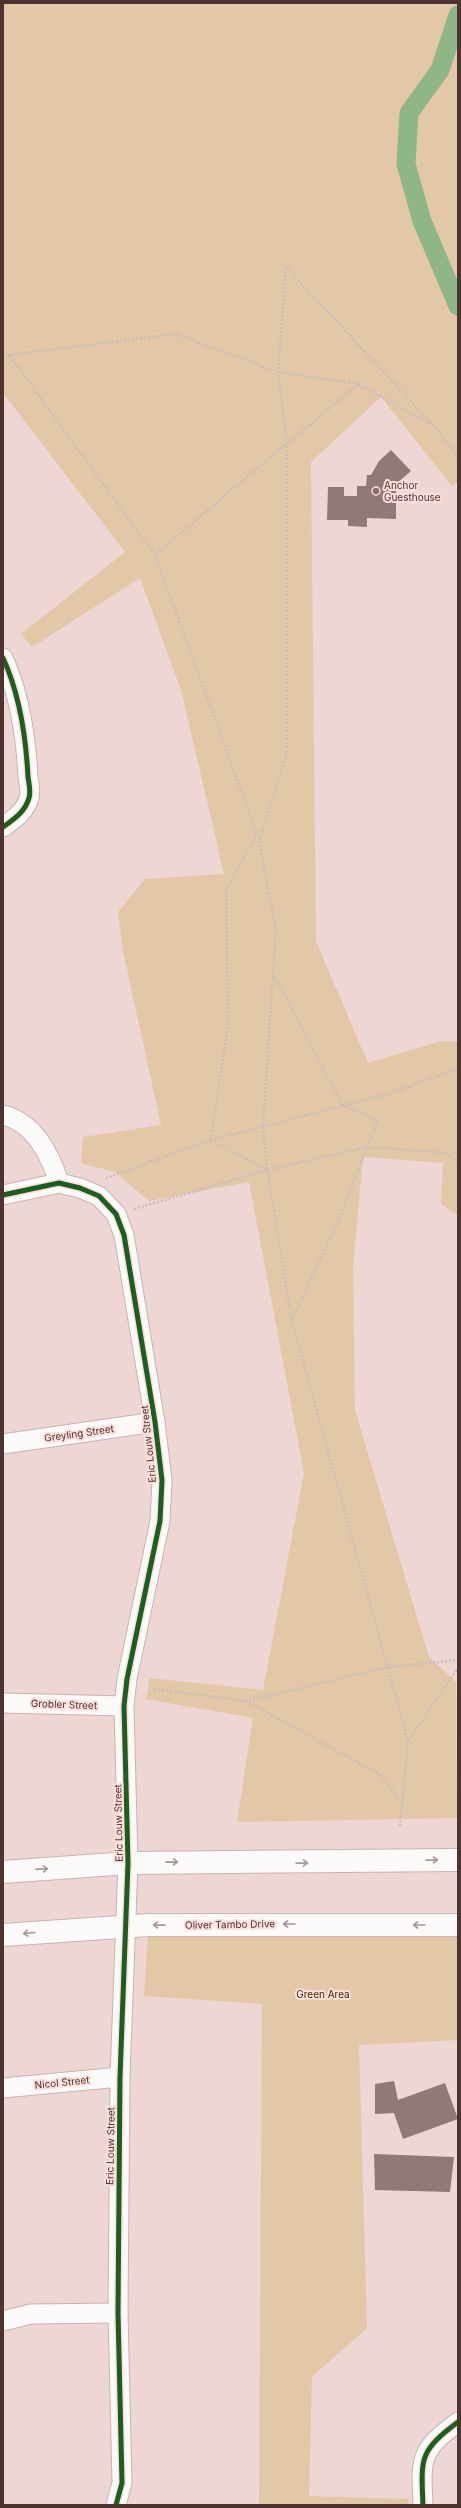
<svg xmlns="http://www.w3.org/2000/svg" width="461" height="2508" viewBox="0 0 461 2508" font-family="Inter,sans-serif">
	<style>
		.green { fill: #e3c8a7 }
		.lines { fill: none; stroke-linecap: round; stroke-linejoin: round }
		.canal { stroke: #8eb687; stroke-width: 19 }
		.building { fill: #8f7a79 }
		.street-casing { stroke: #c9b2b0; stroke-width: 21 }
		.secondary-casing { stroke: #c9b2b0; stroke-width: 24 }
		.path { stroke: #c8bebc; stroke-width: 2.5; stroke-dasharray: 2 2; stroke-linecap: butt }
		.street { stroke: #fcf9f9; stroke-width: 19 }
		.secondary { stroke: #fcf9f9; stroke-width: 22 }
		.cycleway-casing { stroke: #fcdedb; stroke-width: 8 }
		.cycleway { stroke: #1b5e20; stroke-width: 5 }
		.oneway { stroke: #a69695 }
		.poi-dot { fill: #876c6a; stroke: #fcdedb; stroke-width: 1.5 }
		.labels { text-anchor: middle; dominant-baseline: central; stroke-width: 4; stroke-linejoin: round; paint-order: stroke }
		.poi-label { font-size: 10px; fill: #4f3331; stroke: #fcdedb; text-anchor: start }
		.street-label { font-size: 10px; fill: #4f3331; stroke: #fcdedb }
		.park-label { font-size: 10px; fill: #382800; stroke: #fcdedb }
	</style>
	<rect width="100%" height="100%" fill="#eed6d4"/>
	<g class="green">
		<polygon points="3,3 458,3 458,482 452,486 381,397 311,462 316,941 368,1063 441,1041 458,1041 458,1215 441,1204 443,1163 363,1157 353,1266 355,1410 429,1657 456,1682 457,1818 237,1822 253,1718 146,1699 150,1678 263,1690 304,1473 249,1182 149,1201 115,1172 81,1163 83,1137 161,1125 123,951 118,912 145,879 224,874 181,690 140,578 32,647 21,634 125,552 3,393"/>
		<polygon points="148,1933 458,1934 458,2040 359,2045 367,2328 312,2377 309,2496 409,2499 408,2505 259,2505 262,2004 144,1996"/>
	</g>
	<g class="lines">
		<polyline class="canal" points="458,15 440,70 409,113 406,164 422,221 458,306"/>
	</g>
	<g class="building">
		<polygon points="391,450 411,471 396,484 396,519 367,518 367,527 348,526 348,520 327,520 328,487 344,487 344,496 357,496 357,486 366,486 367,475 371,475 379,461"/>
		<polygon points="394,2081 398,2100 445,2083 458,2119 403,2139 394,2113 375,2114 375,2084"/>
		<polygon points="374,2154 454,2157 450,2192 375,2190"/>
	</g>
	<g class="lines">
		<defs>
			<g id="street">
				<path d="M3 658C20 695 26 737 28 777 29 783 31 792 29 798 25 812 14 819 3 827"/>
				<path d="M3 1115C34 1122 51 1156 59 1183"/>
				<polyline points="3,1195 59,1183 80,1188 99,1196 116,1214 124,1235 155,1422 162,1480 160,1521 127,1679 124,1706 128,1863 120,2077 118,2313 122,2483 116,2505"/>
				<polyline points="3,1444 155,1422"/>
				<polyline points="3,1703 124,1706"/>
				<polyline points="3,2088 120,2077"/>
				<polyline points="3,2321 31,2314 118,2313"/>
				<path d="M423 2505C421 2458 419 2451 458 2422"/>
			</g>
			<g id="secondary">
				<polyline points="3,1872 128,1863 458,1860"/>
				<polyline points="3,1935 149,1925 458,1925"/>
			</g>
		</defs>
		<use href="#street" class="street-casing"/>
		<use href="#secondary" class="secondary-casing"/>
		<g class="path">
			<polyline points="3,355 9,355 155,555 257,834 226,890 228,1025 211,1140 106,1178"/>
			<polyline points="9,355 176,334 278,372 287,443"/>
			<polyline points="358,384 278,372 286,267 434,426"/>
			<polyline points="288,443 358,384 434,426 458,457"/>
			<polyline points="155,555 287,443 287,752 259,841"/>
			<polyline points="259,841 276,929 263,1126 267,1169"/>
			<polyline points="211,1140 267,1170 292,1321 408,1741 400,1826"/>
			<polyline points="211,1140 384,1095 458,1069"/>
			<polyline points="134,1209 267,1170 367,1147 378,1120 343,1106 274,975"/>
			<polyline points="292,1320 341,1215 367,1147 447,1153 458,1163"/>
			<polyline points="154,1689 246,1701 389,1667 458,1660"/>
			<polyline points="246,1701 379,1774 402,1803"/>
			<polyline points="408,1741 458,1668"/>
		</g>
		<use href="#street" class="street"/>
		<use href="#secondary" class="secondary"/>
		<defs>
			<g id="cycleway">
				<path d="M3 658C20 695 26 737 28 777 29 783 31 792 29 798 25 812 14 819 3 827"/>
				<polyline points="3,1195 59,1183 80,1188 99,1196 116,1214 124,1235 155,1422 162,1480 160,1521 127,1679 124,1706 128,1863 120,2077 118,2313 122,2483 116,2505"/>
				<path d="M423 2505C421 2458 419 2451 458 2422"/>
			</g>
		</defs>
		<use href="#cycleway" class="cycleway-casing"/>
		<use href="#cycleway" class="cycleway"/>
	</g>
	<defs><path id="oneway-shaft" d="M-6 0H5M1.5-3L5.5 0L1.5 3" fill="none" stroke-width="1.6" stroke-linecap="round" stroke-linejoin="round"/></defs>
	<g class="oneway">
		<use href="#oneway-shaft" transform="translate(432 1860) rotate(-1)"/>
		<use href="#oneway-shaft" transform="translate(172 1862) rotate(-1)"/>
		<use href="#oneway-shaft" transform="translate(302 1863) rotate(-1)"/>
		<use href="#oneway-shaft" transform="translate(42 1869) rotate(-4)"/>
		<use href="#oneway-shaft" transform="translate(289 1924) rotate(-180)"/>
		<use href="#oneway-shaft" transform="translate(159 1925) rotate(-179)"/>
		<use href="#oneway-shaft" transform="translate(419 1925) rotate(-180)"/>
		<use href="#oneway-shaft" transform="translate(29 1933) rotate(175)"/>
	</g>
	<circle class="poi-dot" cx="376" cy="491" r="4"/>
	<g class="labels">
		<g class="poi-label">
			<text x="384" y="485">Anchor<tspan x="384" dy="12">Guesthouse</tspan></text>
		</g>
		<g class="street-label">
			<text transform="translate(79 1433) rotate(-8)">Greyling Street</text>
			<text transform="translate(148 1444) rotate(-96)">Eric Louw Street</text>
			<text transform="translate(64 1704) rotate(2)">Grobler Street</text>
			<text transform="translate(118 1823) rotate(-91)">Eric Louw Street</text>
			<text transform="translate(230 1924) rotate(-1)">Oliver Tambo Drive</text>
			<text transform="translate(62 2082) rotate(-6)">Nicol Street</text>
			<text transform="translate(110 2146) rotate(-89)">Eric Louw Street</text>
		</g>
		<g class="park-label">
			<text x="323" y="1994">Green Area</text>
		</g>
	</g>
	<rect width="461" height="2508" fill="none" stroke="#4f3331" stroke-width="8"/>
</svg>
